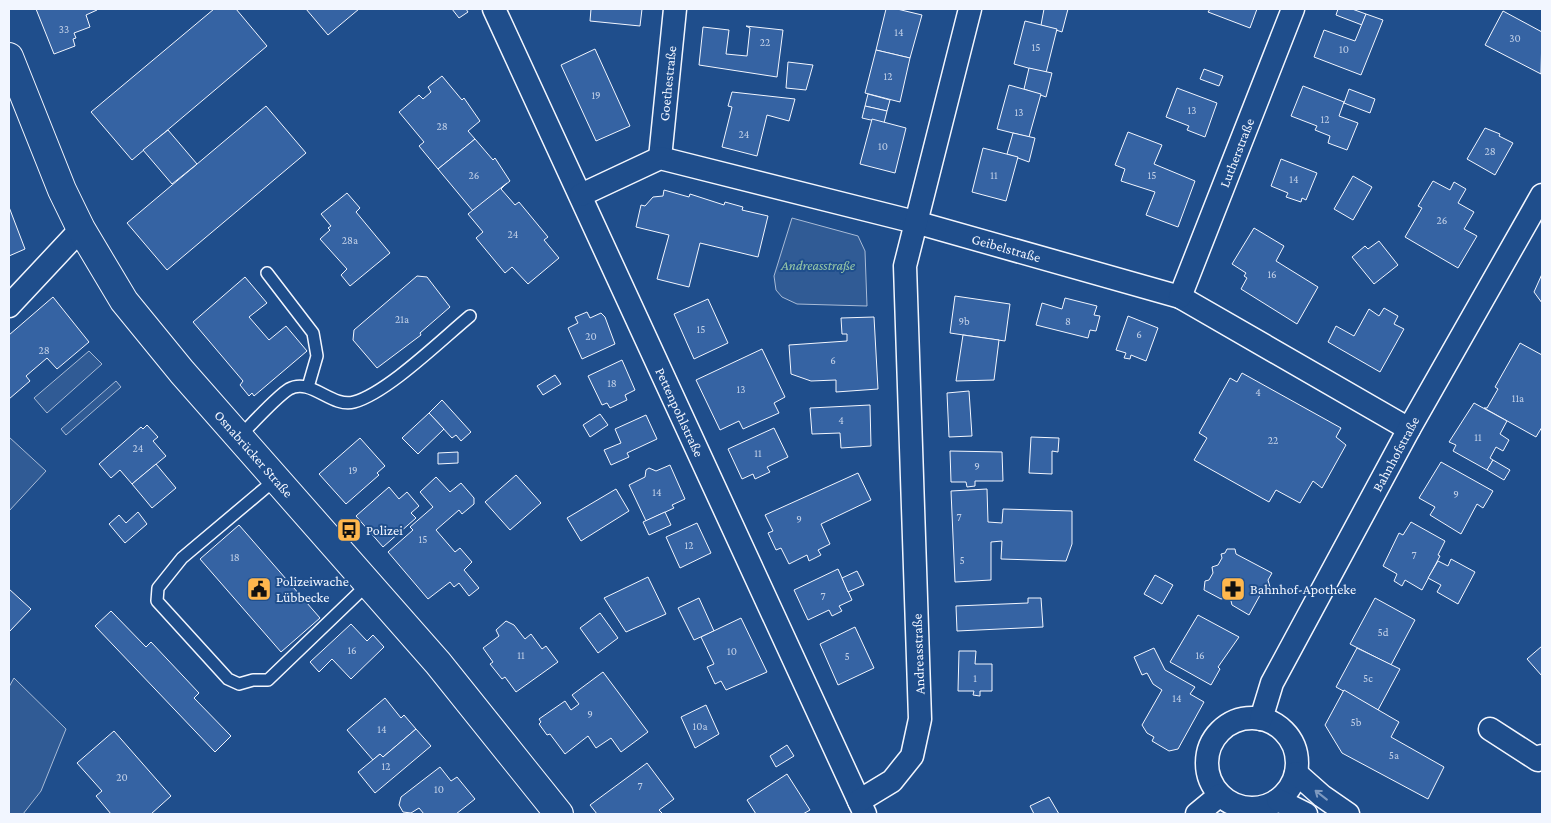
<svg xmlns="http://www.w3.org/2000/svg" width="1551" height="823" viewBox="0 0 1551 823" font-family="'Crimson Pro',serif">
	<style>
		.built { fill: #305b95; stroke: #a8bbd7 }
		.building { fill: #3563a3; stroke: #f2f6ff }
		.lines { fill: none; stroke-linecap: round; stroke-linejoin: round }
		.service-casing { stroke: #f2f6ff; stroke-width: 14 }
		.minor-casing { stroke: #f2f6ff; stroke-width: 25 }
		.tertiary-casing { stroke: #f2f6ff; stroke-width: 30 }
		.service { stroke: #1f4e8c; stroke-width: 11 }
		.minor { stroke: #1f4e8c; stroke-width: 22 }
		.tertiary { stroke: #1f4e8c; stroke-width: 28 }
		.oneway { stroke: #7e9ac0 }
		.labels { text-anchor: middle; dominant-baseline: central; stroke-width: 4; stroke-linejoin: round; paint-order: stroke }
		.number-label { font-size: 11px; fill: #c3d1e8 }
		.street-label { font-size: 14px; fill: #f2f6ff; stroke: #1f4e8c }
		.park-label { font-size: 14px; font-style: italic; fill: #97c8a6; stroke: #1f4e8c }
		.poi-label { font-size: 14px; fill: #f2f6ff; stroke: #1f4e8c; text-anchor: start }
	</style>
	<rect width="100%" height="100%" fill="#1f4e8c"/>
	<g class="built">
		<polygon points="792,218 858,236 865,251 867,306 797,304 782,297 776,290 774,276"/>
		<polygon points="89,351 102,364 47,413 34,398"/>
		<polygon points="116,381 121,387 66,435 61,429"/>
		<polygon points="9,437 46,471 9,511"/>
		<polygon points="14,678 66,729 41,791 23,814 9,814 9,687"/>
	</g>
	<g class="building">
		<polygon points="36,9 96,9 97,10 86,15 90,27 74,33 76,38 73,39 75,46 54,54"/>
		<polygon points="214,9 236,9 267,46 132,160 91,112"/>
		<polygon points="306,9 359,9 328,35"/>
		<polygon points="452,9 466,9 468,12 459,18"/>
		<polygon points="591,9 642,9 640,26 590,21"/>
		<polygon points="886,9 897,9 922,15 910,58 876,50"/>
		<polygon points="1044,9 1068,9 1062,32 1041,25"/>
		<polygon points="1210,9 1257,9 1250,28 1208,12"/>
		<polygon points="1338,9 1352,9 1366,14 1362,25 1336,15"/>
		<polygon points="1503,11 1542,32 1541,74 1485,45"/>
		<polygon points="1366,14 1383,20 1361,75 1314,57 1324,30 1355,41"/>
		<polygon points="1025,21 1057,29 1046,73 1014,64"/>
		<polygon points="746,26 783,30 777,77 699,65 703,27 729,30 726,54 747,56 750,28"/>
		<polygon points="595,49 630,126 596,141 561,65"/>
		<polygon points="876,50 910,58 900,102 865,93"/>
		<polygon points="788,62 813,65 806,90 786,88"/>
		<polygon points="1029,68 1052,73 1046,97 1024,89"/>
		<polygon points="1204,69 1223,76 1219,86 1200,79"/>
		<polygon points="442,76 462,100 464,98 480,121 468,131 475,139 438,169 419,146 424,142 399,112 419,95 423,99 431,92 428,87"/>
		<polygon points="1009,85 1041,94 1029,137 997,129"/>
		<polygon points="1303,86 1344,102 1339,116 1358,123 1347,150 1328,143 1330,136 1315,130 1317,126 1291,116"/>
		<polygon points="1177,88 1217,103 1205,137 1187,130 1189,126 1166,117"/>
		<polygon points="1349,89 1375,99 1370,113 1344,103"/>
		<polygon points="732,92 795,99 789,121 767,115 757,156 722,147 732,107 728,106"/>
		<polygon points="868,94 890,100 887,111 865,106"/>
		<polygon points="266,106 306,153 167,270 127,223"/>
		<polygon points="865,106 887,111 884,123 862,118"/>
		<polygon points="872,119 906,128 895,173 860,164"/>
		<polygon points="1485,128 1500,134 1499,136 1513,143 1495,175 1467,159"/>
		<polygon points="168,130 197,164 172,184 143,150"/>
		<polygon points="1128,132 1162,145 1154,164 1195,181 1178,227 1146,215 1155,192 1121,181 1125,169 1115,165"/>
		<polygon points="1013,133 1035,138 1029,162 1007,154"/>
		<polygon points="475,139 493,160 495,158 510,181 473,211 438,169"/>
		<polygon points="983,148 1018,157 1006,201 972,192"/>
		<polygon points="1281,159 1317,173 1306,200 1302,198 1301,202 1286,197 1288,193 1271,186"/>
		<polygon points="1353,176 1372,187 1353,220 1334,209"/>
		<polygon points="1433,181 1450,190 1454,182 1466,189 1458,203 1474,212 1464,229 1477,236 1458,268 1405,237 1422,208 1418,206"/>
		<polygon points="507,183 501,189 515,205 519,202 548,237 544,240 559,258 528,284 512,267 505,273 476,238 483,232 468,214"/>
		<polygon points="664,190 689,197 690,194 724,205 725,202 743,207 742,210 768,216 758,257 700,243 689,287 657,279 669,235 636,227 641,205 645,206 653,197 663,196"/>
		<polygon points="347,193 360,208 356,212 390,253 350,286 341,275 347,269 320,239 330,230 328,228 331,226 321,214"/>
		<polygon points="9,207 25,249 9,256"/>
		<polygon points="1254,228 1284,246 1276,261 1318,287 1297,324 1241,289 1247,278 1244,276 1246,273 1232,264"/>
		<polygon points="1379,241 1398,265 1374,284 1352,257 1365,246 1368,249"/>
		<polygon points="1542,274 1542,303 1534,292"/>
		<polygon points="417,276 427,277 450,307 420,333 421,335 377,368 353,340 354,330"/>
		<polygon points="245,277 267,303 249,317 269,340 286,326 307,351 254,396 252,393 249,396 240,385 243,381 193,322"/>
		<polygon points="955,296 1010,304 1005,341 950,333"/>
		<polygon points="53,297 89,342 57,369 47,358 26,376 30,381 9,399 9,335"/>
		<polygon points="1065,298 1097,306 1094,315 1100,316 1096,331 1090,330 1088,338 1036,325 1042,303 1062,309"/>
		<polygon points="708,299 728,343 694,359 674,314"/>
		<polygon points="1384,308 1398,316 1394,324 1404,329 1380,372 1328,342 1336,326 1354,336 1369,309 1379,316"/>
		<polygon points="587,312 590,318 601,313 605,317 615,344 582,359 568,328 578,323 575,317"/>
		<polygon points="1128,316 1158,328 1146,361 1131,355 1130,359 1124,358 1126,353 1116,350"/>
		<polygon points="874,317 878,389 836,392 836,380 811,381 791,374 789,345 847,341 847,334 842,334 841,318"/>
		<polygon points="963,335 999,340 994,380 956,381"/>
		<polygon points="1520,343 1542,355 1542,427 1536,437 1484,408 1487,408 1498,389 1495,387"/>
		<polygon points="762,349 785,397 774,403 779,413 743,429 739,421 720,430 696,380"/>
		<polygon points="622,360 635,390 625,395 627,400 610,408 607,403 602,405 588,376"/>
		<polygon points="1242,373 1341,428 1336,437 1346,445 1322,488 1313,481 1300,503 1276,490 1269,502 1194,460 1207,438 1199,433 1230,378 1237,382"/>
		<polygon points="555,375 561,384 543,395 537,386"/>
		<polygon points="969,391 972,436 949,437 947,393"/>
		<polygon points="442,400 471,432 461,441 456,435 452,438 429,413"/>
		<polygon points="1474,403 1507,421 1500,434 1509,440 1503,451 1496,447 1490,458 1493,460 1487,470 1453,451 1456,445 1449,442"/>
		<polygon points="870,405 871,446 841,448 840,433 812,434 810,408"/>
		<polygon points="429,413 444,429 418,454 402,438"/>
		<polygon points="600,414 608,425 590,437 583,425"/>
		<polygon points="646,415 657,439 627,453 629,457 611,465 604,450 621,443 615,429"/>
		<polygon points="147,425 158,437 153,441 166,456 132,484 120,470 111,478 99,464 141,427 143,429"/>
		<polygon points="774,428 788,457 767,467 770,472 755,479 753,474 742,479 728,449"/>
		<polygon points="1031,437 1059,438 1058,452 1052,451 1052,474 1029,473"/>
		<polygon points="360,438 385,466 377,473 379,475 346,504 319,474"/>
		<polygon points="950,451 1002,452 1003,481 975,481 975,486 967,487 966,482 951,482"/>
		<polygon points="458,452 458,463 438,464 438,453"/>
		<polygon points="1493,460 1510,470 1504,480 1487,470"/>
		<polygon points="1441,462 1493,491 1483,508 1477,504 1461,534 1430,515 1435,507 1419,498"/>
		<polygon points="156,464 176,488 152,508 132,484"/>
		<polygon points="670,465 685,499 672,505 674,508 646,521 629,485 645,477 646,470 649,468 656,471"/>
		<polygon points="858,473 871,500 821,524 830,544 818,550 821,555 809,561 807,555 789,564 781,548 776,550 768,533 773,531 765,515"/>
		<polygon points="516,475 541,503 510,530 485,502"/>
		<polygon points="436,477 450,492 461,483 474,498 474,504 462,514 459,510 436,530 455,552 460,548 472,562 464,570 479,588 469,596 459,583 454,587 450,582 428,599 388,552 413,530 410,527 433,507 420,492"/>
		<polygon points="389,487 399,499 407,492 419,506 411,513 416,518 383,547 356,516"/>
		<polygon points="616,489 629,511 581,541 567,518"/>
		<polygon points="987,489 988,522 1002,523 1003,509 1072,511 1072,544 1066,561 1001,559 1002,541 991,542 991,580 955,582 951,491"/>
		<polygon points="138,512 147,524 125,543 109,524 119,515 126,523"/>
		<polygon points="665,512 671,525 649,535 643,522"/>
		<polygon points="1411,522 1445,541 1438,555 1440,556 1422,590 1405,580 1402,586 1394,581 1397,574 1383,566 1399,533 1403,535"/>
		<polygon points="697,523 711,553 680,568 666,537"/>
		<polygon points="239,525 320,618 281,652 200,559"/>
		<polygon points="1227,549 1235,549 1236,554 1272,573 1268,580 1270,587 1264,588 1249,615 1232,605 1230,597 1221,599 1204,590 1205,581 1209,580 1213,573 1212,567 1218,565 1222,558 1221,554 1225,553"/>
		<polygon points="1451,559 1475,572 1458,604 1437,592 1441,585 1428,578 1438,561 1448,566"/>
		<polygon points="838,569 852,600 839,606 842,611 832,616 829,610 808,620 794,590"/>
		<polygon points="857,571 864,585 848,592 842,578"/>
		<polygon points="1155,575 1173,585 1162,604 1144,594"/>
		<polygon points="648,577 666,614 626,632 604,598"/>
		<polygon points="9,589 31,609 9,632"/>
		<polygon points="699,598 714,631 694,640 678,608"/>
		<polygon points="1028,598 1041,598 1043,627 957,631 956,606 1028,603"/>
		<polygon points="1375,598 1415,620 1391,665 1350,644"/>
		<polygon points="111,611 146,647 151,642 199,693 194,698 231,736 215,752 95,626"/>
		<polygon points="600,613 618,638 598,653 580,628"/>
		<polygon points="1198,615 1239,637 1218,667 1220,669 1211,685 1170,662"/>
		<polygon points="741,618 767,672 726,690 721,681 715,684 707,667 714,664 701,637"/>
		<polygon points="506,621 514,625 525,639 531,634 542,649 546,646 558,662 516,692 505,677 502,679 490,664 493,662 483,648 499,636 496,630"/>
		<polygon points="351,624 367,641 373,635 384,647 351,679 332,659 319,672 310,662"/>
		<polygon points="855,627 874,668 838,685 820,644"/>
		<polygon points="1542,646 1542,676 1527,659"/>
		<polygon points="1154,648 1165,670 1195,687 1190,694 1204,702 1178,749 1169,751 1152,741 1154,737 1147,733 1142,725 1162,690 1153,684 1147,673 1142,675 1134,657"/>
		<polygon points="1357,648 1400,669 1378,710 1336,687"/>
		<polygon points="959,651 976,651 975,664 992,664 992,691 980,691 980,696 973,695 974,691 958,691"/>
		<polygon points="603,672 648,732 621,752 611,738 596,748 588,736 565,754 550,734 547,735 539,724 541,722 539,719 565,701 571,710 579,704 572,695"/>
		<polygon points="1344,690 1399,722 1391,737 1444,767 1428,799 1342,753 1325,725"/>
		<polygon points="385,698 401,718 404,715 416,729 383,757 380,754 373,760 347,730"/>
		<polygon points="706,705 719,734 695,748 681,717"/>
		<polygon points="416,729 431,746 375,793 358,772 380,754 383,757"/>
		<polygon points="114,731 171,796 151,814 111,814 96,796 102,791 77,763"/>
		<polygon points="787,745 794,756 776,767 770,756"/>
		<polygon points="647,763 674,799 659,810 663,814 597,814 590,805"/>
		<polygon points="440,767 451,781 457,777 475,799 456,814 424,814 419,808 411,813 403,812 399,805 401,797"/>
		<polygon points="787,774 810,810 803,814 756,814 747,800"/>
		<polygon points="1049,797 1059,814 1034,814 1030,806"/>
	</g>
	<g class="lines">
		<defs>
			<g id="service">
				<polyline points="267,273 313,333 317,356 308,387"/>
				<path d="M239 437C251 425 276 397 289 389 311 377 331 408 354 402 387 393 441 340 470 316"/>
				<polyline points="276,479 182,558 158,588 157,601 228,679 239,684 253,680 268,680 368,584"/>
			</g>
			<g id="minor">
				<path id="s1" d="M494 9 865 814"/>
				<path id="s2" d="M660 158 675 9"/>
				<path id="s3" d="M581 195 660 158 915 222 1180 297 1409 429"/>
				<path id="s4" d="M1180 297 1293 9"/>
				<polyline points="9,306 81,229"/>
				<circle cx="1252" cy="763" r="45"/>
				<path id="s5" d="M1261 719 1272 683 1409 429 1542 195"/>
				<polyline points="1490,729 1538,760 1542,756"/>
				<polyline points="1296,773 1322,796 1348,814"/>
				<polyline points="1278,800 1306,814"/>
				<polyline points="859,801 892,781 912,756 920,719 905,266 970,9"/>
				<polyline points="1197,814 1220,795"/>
			</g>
			<g id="tertiary">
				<path id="s6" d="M9 57 62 190 81 229 124 301 182 372 438 663 559 814"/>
			</g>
		</defs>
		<use href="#service" class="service-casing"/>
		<use href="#minor" class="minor-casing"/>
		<use href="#tertiary" class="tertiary-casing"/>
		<use href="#service" class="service"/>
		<use href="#minor" class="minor"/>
		<use href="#tertiary" class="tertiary"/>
	</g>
	<defs><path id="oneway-shaft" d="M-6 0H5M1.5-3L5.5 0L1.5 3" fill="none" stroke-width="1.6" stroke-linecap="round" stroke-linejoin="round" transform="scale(1.25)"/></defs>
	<use class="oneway" href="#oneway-shaft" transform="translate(1321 795) rotate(-142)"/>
	<defs>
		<symbol id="bus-square" viewBox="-11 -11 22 22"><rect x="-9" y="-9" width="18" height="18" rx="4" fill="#ffb74d" stroke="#1f4e8c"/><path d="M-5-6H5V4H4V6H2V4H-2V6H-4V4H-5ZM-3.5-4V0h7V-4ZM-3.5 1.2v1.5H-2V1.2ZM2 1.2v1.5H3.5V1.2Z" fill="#111"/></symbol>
		<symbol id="civic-square" viewBox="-11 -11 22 22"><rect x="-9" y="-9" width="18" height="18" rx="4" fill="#ffb74d" stroke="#1f4e8c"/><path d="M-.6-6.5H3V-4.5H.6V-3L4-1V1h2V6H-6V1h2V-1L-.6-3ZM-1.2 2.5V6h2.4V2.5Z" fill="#111"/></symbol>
		<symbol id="pharmacy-square" viewBox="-11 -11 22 22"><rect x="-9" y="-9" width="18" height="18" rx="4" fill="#ffb74d" stroke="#1f4e8c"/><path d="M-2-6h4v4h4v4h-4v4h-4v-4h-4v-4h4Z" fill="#111"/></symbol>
	</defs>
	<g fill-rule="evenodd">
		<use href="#bus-square" x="335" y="516" width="28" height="28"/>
		<use href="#civic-square" x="245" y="575" width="28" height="28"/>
		<use href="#pharmacy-square" x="1219" y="575" width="28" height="28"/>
	</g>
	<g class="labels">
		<g class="number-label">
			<text x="64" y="29">33</text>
			<text x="899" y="32">14</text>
			<text x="1515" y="38">30</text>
			<text x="765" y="42">22</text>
			<text x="1036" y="47">15</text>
			<text x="1344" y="49">10</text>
			<text x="888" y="76">12</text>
			<text x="596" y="95">19</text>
			<text x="1192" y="110">13</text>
			<text x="1019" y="112">13</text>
			<text x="1325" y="119">12</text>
			<text x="442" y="126">28</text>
			<text x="744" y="134">24</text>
			<text x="883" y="146">10</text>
			<text x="1490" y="151">28</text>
			<text x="474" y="175">26</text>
			<text x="994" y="175">11</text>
			<text x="1152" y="175">15</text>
			<text x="1294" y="179">14</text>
			<text x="1442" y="220">26</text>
			<text x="513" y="234">24</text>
			<text x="350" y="240">28a</text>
			<text x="1272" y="274">16</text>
			<text x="402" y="319">21a</text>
			<text x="964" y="321">9b</text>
			<text x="1068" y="321">8</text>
			<text x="701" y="329">15</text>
			<text x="1139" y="334">6</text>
			<text x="591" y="336">20</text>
			<text x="44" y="350">28</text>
			<text x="833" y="360">6</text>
			<text x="612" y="383">18</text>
			<text x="741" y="389">13</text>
			<text x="1258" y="392">4</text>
			<text x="1518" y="398">11a</text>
			<text x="841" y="420">4</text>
			<text x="1478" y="437">11</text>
			<text x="1273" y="440">22</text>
			<text x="138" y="448">24</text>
			<text x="758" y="453">11</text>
			<text x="977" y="466">9</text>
			<text x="353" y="470">19</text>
			<text x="657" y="492">14</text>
			<text x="1456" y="494">9</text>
			<text x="959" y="517">7</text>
			<text x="799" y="519">9</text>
			<text x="423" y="539">15</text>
			<text x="689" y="545">12</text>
			<text x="1414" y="555">7</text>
			<text x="235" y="557">18</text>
			<text x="962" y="560">5</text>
			<text x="823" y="596">7</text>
			<text x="1383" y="632">5d</text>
			<text x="352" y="650">16</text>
			<text x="732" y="651">10</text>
			<text x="521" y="655">11</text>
			<text x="1200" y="655">16</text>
			<text x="847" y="656">5</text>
			<text x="975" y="678">1</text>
			<text x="1368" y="678">5c</text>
			<text x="1177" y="698">14</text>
			<text x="590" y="714">9</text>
			<text x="1356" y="722">5b</text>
			<text x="700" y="726">10a</text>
			<text x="382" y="729">14</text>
			<text x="1394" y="755">5a</text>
			<text x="386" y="766">12</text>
			<text x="122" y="777">20</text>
			<text x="640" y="786">7</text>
			<text x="439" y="789">10</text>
		</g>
		<g class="street-label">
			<text stroke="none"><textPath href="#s2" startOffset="75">Goethestraße</textPath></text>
			<text stroke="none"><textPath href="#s4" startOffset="155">Lutherstraße</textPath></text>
			<text stroke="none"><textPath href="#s3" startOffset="445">Geibelstraße</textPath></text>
			<text stroke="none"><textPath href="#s1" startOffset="444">Pettenpohlstraße</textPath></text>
			<text stroke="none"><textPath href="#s6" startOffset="471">Osnabrücker Straße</textPath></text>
			<text stroke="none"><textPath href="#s5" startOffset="298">Bahnhofstraße</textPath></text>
			<text transform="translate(918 654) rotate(-92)">Andreasstraße</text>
		</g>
		<g class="park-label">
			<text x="818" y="265">Andreasstraße</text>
		</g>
		<g class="poi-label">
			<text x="366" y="530">Polizei</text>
			<text x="276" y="581">Polizeiwache<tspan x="276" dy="16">Lübbecke</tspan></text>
			<text x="1250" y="589">Bahnhof-Apotheke</text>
		</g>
	</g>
	<rect width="1551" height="823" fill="none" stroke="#f2f6ff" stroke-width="20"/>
</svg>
